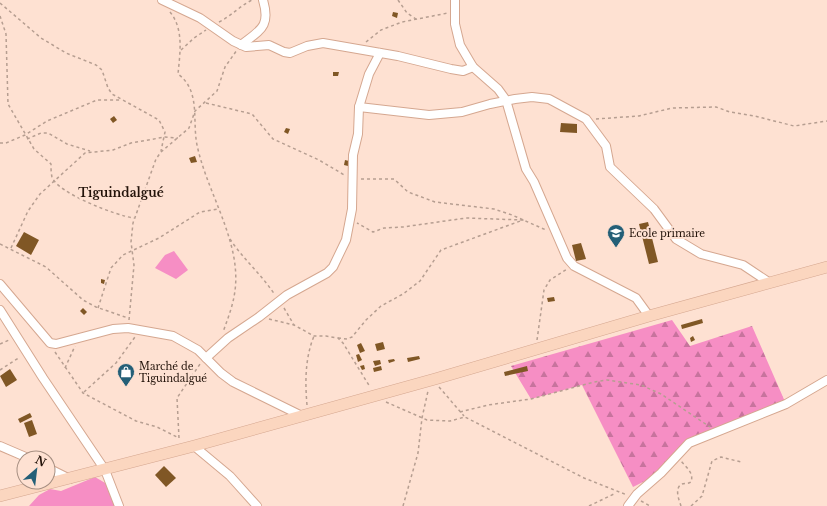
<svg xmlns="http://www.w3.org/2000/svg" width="827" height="506" viewBox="0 0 827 506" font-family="'Libre Baskerville',serif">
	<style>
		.green { fill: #f68ec4 }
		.forest { fill: url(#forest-firs) }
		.building { fill: #805725 }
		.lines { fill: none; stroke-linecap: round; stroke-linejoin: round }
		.street-casing { stroke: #d5a790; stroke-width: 10 }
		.secondary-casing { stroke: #d5a790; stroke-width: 12 }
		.path { stroke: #b69e91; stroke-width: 1.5; stroke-dasharray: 3 3; stroke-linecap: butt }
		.street { stroke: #fff; stroke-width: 8 }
		.secondary { stroke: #fbd6bf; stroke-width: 11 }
		.labels { text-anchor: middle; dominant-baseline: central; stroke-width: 4; stroke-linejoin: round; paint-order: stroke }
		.poi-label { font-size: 10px; fill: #23130a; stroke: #fee1d2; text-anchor: start }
		.quarter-label { font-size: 12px; font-weight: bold; fill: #23130a; stroke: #fee1d2 }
	</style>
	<defs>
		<pattern id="forest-firs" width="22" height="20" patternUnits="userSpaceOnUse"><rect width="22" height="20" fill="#f68ec4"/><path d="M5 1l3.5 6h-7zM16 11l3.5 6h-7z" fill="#c7739d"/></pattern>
	</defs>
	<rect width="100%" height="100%" fill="#fee1d2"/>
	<g class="green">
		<polygon points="174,251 188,270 176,279 155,268 165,255"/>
		<polygon points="95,477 112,487 119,506 29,506 39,495 50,489 61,491"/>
	</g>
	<polygon class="forest" points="672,320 690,346 752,326 786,404 689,443 661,473 633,487 582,385 531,399 511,366"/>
	<g class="building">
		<polygon points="393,12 398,13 397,18 392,16"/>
		<polygon points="333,72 339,72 338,76 333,76"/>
		<polygon points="114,116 117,120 113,123 110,119"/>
		<polygon points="561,123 577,124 577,133 560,132"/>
		<polygon points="286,128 290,129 288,134 284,132"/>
		<polygon points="195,156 197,162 191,163 189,158"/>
		<polygon points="345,160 349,161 348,166 344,165"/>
		<polygon points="648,222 658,262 649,264 639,224"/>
		<polygon points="24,232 39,240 31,255 16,246"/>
		<polygon points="581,243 586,259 576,261 572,245"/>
		<polygon points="101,279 105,280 104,284 101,283"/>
		<polygon points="554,297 555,301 548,302 547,298"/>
		<polygon points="83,308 87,312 84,315 80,311"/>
		<polygon points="702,319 703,323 682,329 681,325"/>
		<polygon points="693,336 695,340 691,342 690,338"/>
		<polygon points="383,342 385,349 377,351 375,344"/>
		<polygon points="361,343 365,351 360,353 357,345"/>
		<polygon points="359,354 362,360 358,362 356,355"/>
		<polygon points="419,356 420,359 408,362 407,358"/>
		<polygon points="394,359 395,361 389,363 388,360"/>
		<polygon points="380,360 381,364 375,366 373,361"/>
		<polygon points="364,365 365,369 362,370 360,366"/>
		<polygon points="381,366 382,370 374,372 373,368"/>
		<polygon points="527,366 528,371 505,376 504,372"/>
		<polygon points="10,369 17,380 6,387 0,376"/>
		<polygon points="30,413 32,417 20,423 18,419"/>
		<polygon points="32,420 37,434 29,437 24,423"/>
		<polygon points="164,466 176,478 166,487 155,475"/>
	</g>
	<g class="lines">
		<defs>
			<g id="street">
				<polyline points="162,0 200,18 233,41 246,47 269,45 284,52 290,53 307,46 323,43 398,56 451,69 463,71 473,67"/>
				<polyline points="455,0 455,24 460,45 473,67 498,89 506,100 526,169 534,182 567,258 574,266 636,298 649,316"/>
				<path d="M241 45C260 30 271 27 263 0"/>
				<polyline points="359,107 429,115 462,112 490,104 515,99 532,97 549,99 586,119 606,146 610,167 654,209 676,239 701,254 743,265 770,283"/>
				<polyline points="0,284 50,343 56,344 113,329 128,328 173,336 198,350 221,373 233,382 302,416"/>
				<polyline points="0,310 43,378 105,470 119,506"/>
				<polyline points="206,358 228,338 259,317 287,295 327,273 333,267 346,240 352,209 353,155 358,134 359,107 369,74 380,53"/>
				<polyline points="0,446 28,458"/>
				<polyline points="194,446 230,476 257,506"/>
				<polyline points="48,468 70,479"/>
				<polyline points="628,506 637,494 661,473 689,443 786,404 827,380"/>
			</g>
			<polyline id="secondary" points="0,496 194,446 435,379 649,316 827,267"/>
		</defs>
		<use href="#street" class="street-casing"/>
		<use href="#secondary" class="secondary-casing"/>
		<g class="path">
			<polyline points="398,0 407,13 416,19"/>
			<polyline points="0,3 41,38 66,53 96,65 102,70 108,88 112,94 159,120 165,132 161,151"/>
			<path d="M170 12C184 29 180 53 178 74 201 91 192 120 197 145 205 183 227 219 234 258 239 288 233 305 223 332"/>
			<path d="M0 16 6 34 8 104 34 149 51 164C51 168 51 173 52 177 57 193 117 216 134 218"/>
			<path d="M219 22C231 16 240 6 252 0"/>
			<polyline points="366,42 381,30 402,22 448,13"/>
			<polyline points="181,50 194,38 206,30"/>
			<polyline points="206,103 252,114 273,139 319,160 346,176"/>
			<polyline points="596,119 639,116 672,108 716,107 730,112 755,116 794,126 827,121"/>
			<polyline points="27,139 41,133 48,133 67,144 90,151"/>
			<polyline points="0,143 6,143 25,135 47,121 97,100 122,100"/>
			<polyline points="361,179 394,179 408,192 435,202 494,209 512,215 546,230"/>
			<path d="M230 239C243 259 262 275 275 295"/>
			<polyline points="0,244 46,267 83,300 96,307 128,318"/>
			<polyline points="11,248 28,211 40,194 85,153 113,150 131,143 165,137 178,138"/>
			<polyline points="98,308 111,268 123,255 159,238 200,212 218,209"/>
			<polyline points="284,308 294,325"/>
			<polyline points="269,319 294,325 314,336 326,336 338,338 343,343 370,387"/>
			<polyline points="129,320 134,265 131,242 133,223 156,159 161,152 189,128 195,111 217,91 225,67 237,50"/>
			<polyline points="338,338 347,339 352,337 366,320 381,306 403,294 420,281 441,250 523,220 466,218 403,227 384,228 373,232 357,223"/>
			<polyline points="537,340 544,290 550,280 567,269"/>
			<polyline points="0,344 9,340"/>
			<polyline points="55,352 83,393 136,421 157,427 179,438"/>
			<polyline points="65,368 75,346"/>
			<polyline points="0,370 20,357"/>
			<polyline points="439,387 464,416"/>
			<polyline points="84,392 116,363 135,337"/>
			<polyline points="386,402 427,420 450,421 465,417 584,478 627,495"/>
			<path d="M307 405C305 382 305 358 314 336"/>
			<polyline points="460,412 488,405 531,399 594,382 607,380 641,385 661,394 710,427"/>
			<polyline points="179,438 177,398 200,364"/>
			<polyline points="641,501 650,506"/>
			<polyline points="403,506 418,453 422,418 428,391"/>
			<polyline points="589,506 616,493"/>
			<path d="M681 506C679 500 674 488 682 484 685 483 688 484 691 482 694 473 687 468 681 461"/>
			<polyline points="691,506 702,496 712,461 721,457 741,462"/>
		</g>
		<use href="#street" class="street"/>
		<use href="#secondary" class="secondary"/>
	</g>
	<defs>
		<symbol id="school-pin" viewBox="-11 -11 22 30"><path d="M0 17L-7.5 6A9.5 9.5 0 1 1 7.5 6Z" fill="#245f77" stroke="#fee1d2"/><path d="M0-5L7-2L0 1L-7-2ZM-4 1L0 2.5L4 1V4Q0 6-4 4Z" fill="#fff"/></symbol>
		<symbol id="shop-pin" viewBox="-11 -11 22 30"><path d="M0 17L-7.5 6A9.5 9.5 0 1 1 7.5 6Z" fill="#245f77" stroke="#fee1d2"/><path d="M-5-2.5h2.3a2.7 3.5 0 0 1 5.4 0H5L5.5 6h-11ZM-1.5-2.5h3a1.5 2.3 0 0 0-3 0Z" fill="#fff"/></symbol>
	</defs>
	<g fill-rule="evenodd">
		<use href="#school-pin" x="606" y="223" width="20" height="27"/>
		<use href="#shop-pin" x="116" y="362" width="20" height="27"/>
	</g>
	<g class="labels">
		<g class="poi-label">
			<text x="629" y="233">Ecole primaire</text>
			<text x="139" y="366">Marché de<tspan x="139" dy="12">Tiguindalgué</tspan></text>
		</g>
		<g class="quarter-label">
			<text x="121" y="192">Tiguindalgué</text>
		</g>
	</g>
	<g transform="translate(36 470) rotate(28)"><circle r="19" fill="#fee1d2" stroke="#a68f82"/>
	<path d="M0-3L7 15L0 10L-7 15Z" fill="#245f77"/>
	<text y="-6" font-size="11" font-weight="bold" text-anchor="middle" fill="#23130a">N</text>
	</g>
</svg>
